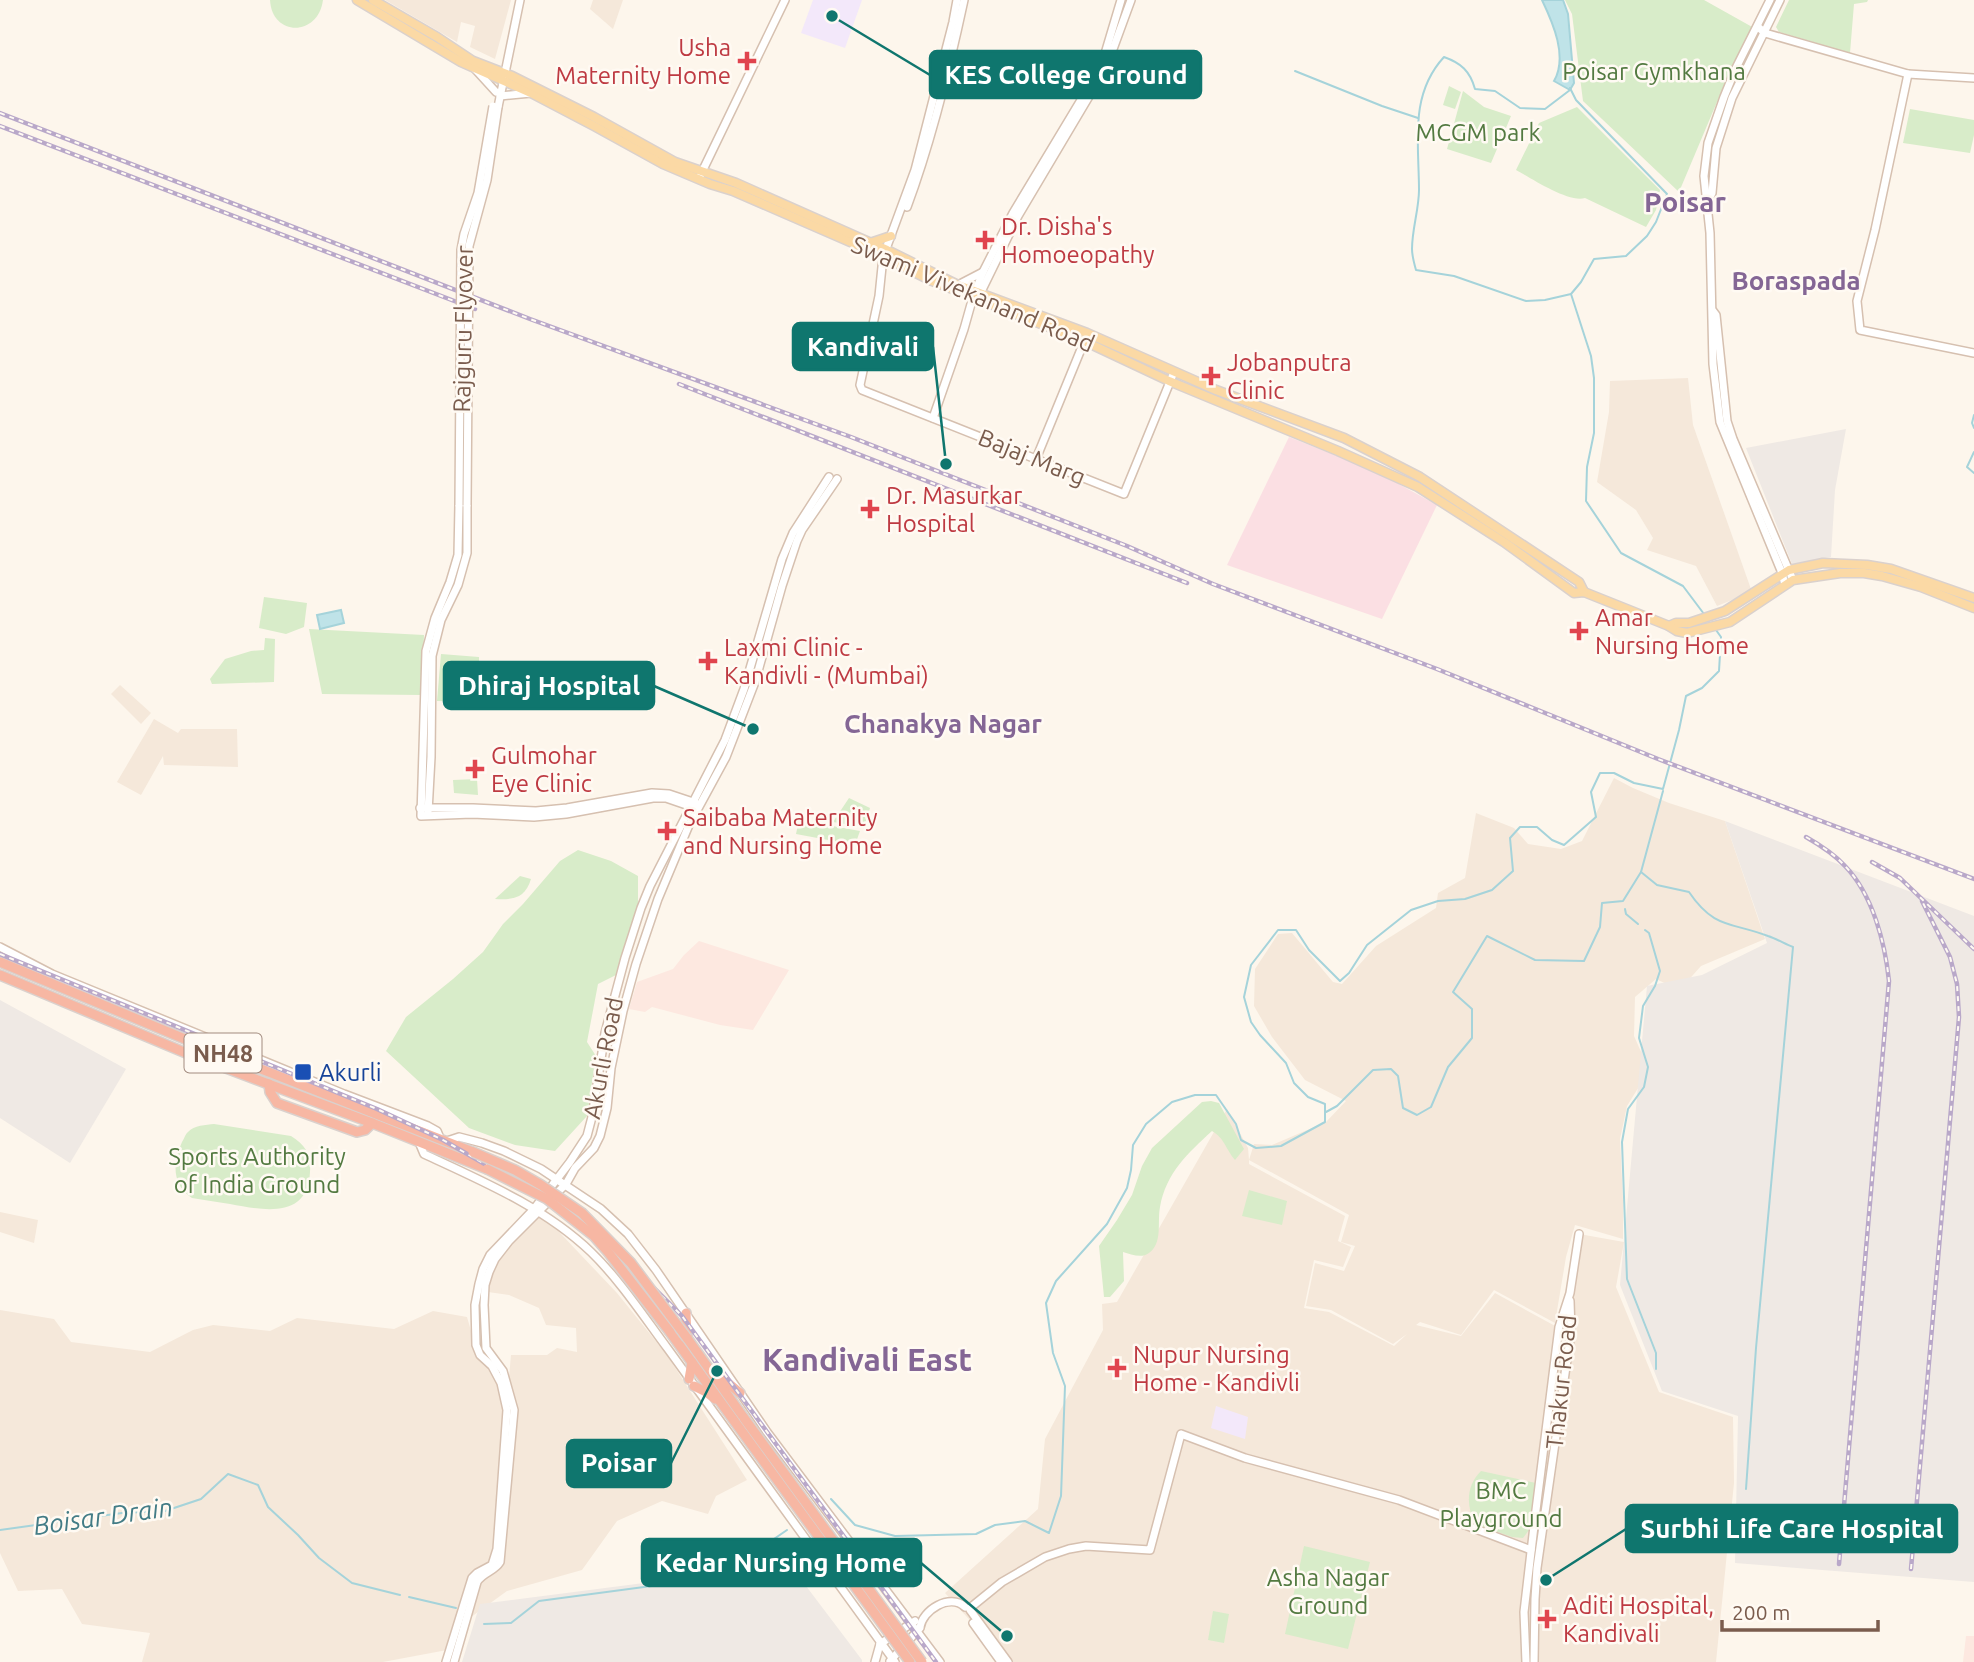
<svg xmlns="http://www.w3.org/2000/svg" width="1974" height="1662" viewBox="0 0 1974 1662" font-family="Ubuntu,sans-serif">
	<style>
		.residential { fill: #f5e8da; fill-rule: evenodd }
		.commercial { fill: #fde8e0 }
		.industrial { fill: #efe9e4 }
		.education { fill: #f3e8fa }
		.medical { fill: #fbdfe3 }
		.green { fill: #d8ecc9 }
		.water { fill: #bfe3e8; stroke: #a5d3da; stroke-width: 2 }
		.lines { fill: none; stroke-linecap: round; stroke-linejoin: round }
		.stream { stroke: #a5d3da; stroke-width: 2 }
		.secondary-casing { stroke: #d6c0b0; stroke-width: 10 }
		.primary-casing { stroke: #dad1cd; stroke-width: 11 }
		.highway-casing { stroke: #dad1cd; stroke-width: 12 }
		.secondary { stroke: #fff; stroke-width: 7 }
		.primary { stroke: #fbd9a5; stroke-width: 8 }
		.highway { stroke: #f7b7a3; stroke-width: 9 }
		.rail-casing { stroke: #b9a8c9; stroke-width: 4.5 }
		.rail { stroke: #fffaf3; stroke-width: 2; stroke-dasharray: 5; stroke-linecap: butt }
		.secondary-bridge-casing { stroke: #d6c0b0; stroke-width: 10; stroke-linecap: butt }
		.highway-bridge-casing { stroke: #dad1cd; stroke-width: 12; stroke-linecap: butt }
		.secondary-bridge { stroke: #fff; stroke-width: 7 }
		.highway-bridge { stroke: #f7b7a3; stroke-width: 9 }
		.health-dot { fill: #e0444e; stroke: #fffaf3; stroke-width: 2.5 }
		.transit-dot { fill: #1a4fb4; stroke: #fffaf3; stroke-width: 2.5 }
		.labels { text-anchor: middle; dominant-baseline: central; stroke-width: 5; stroke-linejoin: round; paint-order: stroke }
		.shield { fill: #fffaf3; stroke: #a28b7f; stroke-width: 2 }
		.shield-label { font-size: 23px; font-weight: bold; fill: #7a5c4d }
		.health-label { font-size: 24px; fill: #be3a42; stroke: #fffaf3; text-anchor: start }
		.park-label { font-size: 24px; fill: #537a41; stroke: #fffaf3 }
		.street-label { font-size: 24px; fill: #7a5c4d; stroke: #fffaf3 }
		.transit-label { font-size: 24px; fill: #164399; stroke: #fffaf3; text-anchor: start }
		.neighbourhood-label { font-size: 26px; font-weight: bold; fill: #846695; stroke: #fffaf3 }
		.water-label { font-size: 26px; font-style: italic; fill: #437c86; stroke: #fffaf3 }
		.quarter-label { font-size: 28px; font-weight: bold; fill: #846695; stroke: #fffaf3 }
		.district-label { font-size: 32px; font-weight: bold; fill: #846695; stroke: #fffaf3 }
		.leader { fill: none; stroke: #0f766e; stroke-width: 2.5 }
		.callout-dot { fill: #0f766e; stroke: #fffaf3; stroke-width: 2.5 }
		.callout { fill: #0f766e; stroke: #0f766e; stroke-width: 2.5 }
		.callout-label { font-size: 26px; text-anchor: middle; font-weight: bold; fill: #fff }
	</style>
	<rect width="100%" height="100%" fill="#fdf6ec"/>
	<g class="residential">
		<polygon points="385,0 511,0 495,59 470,47 475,26 461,22 457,42"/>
		<polygon points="593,0 623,0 613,29 590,9"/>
		<polygon points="1688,378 1693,425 1752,592 1717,606 1696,566 1647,550 1653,538 1636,510 1597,482 1609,412 1610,381"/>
		<polygon points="120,685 151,713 141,724 111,694"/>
		<polygon points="154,719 178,733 181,729 237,729 238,767 164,765 163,756 141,795 117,782"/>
		<path d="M1614 778 1633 788 1669 803 1725 821 1765 939 1701 966 1685 984 1675 988 1656 979 1635 997 1634 1036 1647 1065 1645 1077 1627 1106 1620 1139 1623 1201V1239L1575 1225 1566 1257 1555 1323 1494 1290 1461 1335 1420 1322 1416 1325 1461 1336 1495 1293 1557 1327 1579 1234 1624 1242 1616 1287 1659 1392 1733 1417 1734 1483 1716 1662H1008L945 1593 1038 1509 1045 1439 1103 1330 1102 1304 1117 1302 1227 1109 1248 1148 1249 1160 1254 1144 1272 1145 1326 1122 1346 1101 1305 1080 1272 1037 1254 1006 1255 969 1278 934 1292 933 1333 982 1342 984 1376 946 1436 908 1438 893 1465 878 1476 813 1514 828 1528 844 1561 849 1582 841ZM1249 1160 1349 1215 1341 1242 1355 1246 1344 1271 1315 1263 1306 1306 1331 1310 1393 1344 1407 1334 1394 1346 1329 1312 1304 1308 1314 1260 1343 1267 1351 1247 1338 1241 1345 1216 1249 1164Z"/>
		<polygon points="0,1212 38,1220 34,1243 0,1232"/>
		<polygon points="543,1215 617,1293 667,1355 747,1480 716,1496 708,1514 662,1501 617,1521 582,1570 507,1591 467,1620 447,1650 383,1662 142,1662 150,1633 82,1624 62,1589 18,1591 0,1553 0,1310 54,1319 71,1342 150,1352 193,1330 213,1325 270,1331 297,1318 394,1329 433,1311 467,1317 478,1355 495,1372 509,1377 511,1355 547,1355 557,1348 577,1352 576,1328 546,1325 539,1308 509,1295 481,1291 502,1254 527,1226"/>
	</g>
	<g class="commercial">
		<polygon points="699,941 789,970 753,1030 720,1025 652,1007 645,1012 629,1009 637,982 673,969 684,955"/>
		<polygon points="1966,1636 1974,1636 1974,1662 1963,1662"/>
	</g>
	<g class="industrial">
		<polygon points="1846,429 1835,490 1831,557 1792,564 1746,448"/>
		<polygon points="1725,821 1974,916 1974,1582 1735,1563 1738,1416 1662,1391 1620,1285 1647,986 1702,975 1767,943"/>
		<polygon points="0,1000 126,1069 70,1163 0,1118"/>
		<polygon points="772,1541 862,1660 862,1662 462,1662 480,1604 706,1575"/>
	</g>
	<g class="education">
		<polygon points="813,0 862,0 845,48 801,33"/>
		<polygon points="1216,1406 1248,1417 1245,1439 1211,1428"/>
	</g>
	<polygon class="medical" points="1289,437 1375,471 1437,505 1382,619 1227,565"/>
	<g class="green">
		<path d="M270 0H323C318 37 272 37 270 0Z"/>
		<polygon points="1565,0 1704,0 1754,28 1733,64 1679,192 1583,101 1572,14"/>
		<polygon points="1789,0 1868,0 1867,2 1854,4 1850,53 1779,32 1776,27"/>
		<polygon points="1449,86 1461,92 1455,109 1443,105"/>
		<polygon points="1463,91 1484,107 1511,116 1491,163 1447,149"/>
		<path d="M1577 107 1660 190 1656 210 1646 227 1585 198C1568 203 1531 178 1516 170L1539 123Z"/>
		<polygon points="1910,109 1974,120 1974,135 1970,153 1903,143"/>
		<polygon points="264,597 307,603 304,627 286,634 259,628"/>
		<polygon points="309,629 424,635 422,695 322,694"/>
		<polygon points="265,638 275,639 274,682 212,684 210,679 225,659 251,651 264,650"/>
		<polygon points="441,654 479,657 479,702 437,701"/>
		<polygon points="477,779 478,795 454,793 453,780"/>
		<polygon points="849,798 870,808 864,827 833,822"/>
		<polygon points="799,820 860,831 855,845 796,834"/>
		<polygon points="578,850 611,861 638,876 638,905 620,973 598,984 587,1042 596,1056 587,1116 555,1151 515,1145 469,1128 386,1051 406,1017 453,979 483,952 503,924 523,904 560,861"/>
		<path d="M520 876 531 879C525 898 514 900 495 899Z"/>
		<path d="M1211 1101 1219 1103 1244 1149 1235 1160C1225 1148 1225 1139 1212 1131 1188 1153 1166 1173 1160 1207 1157 1222 1163 1243 1149 1253 1141 1259 1131 1254 1123 1252L1124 1281 1110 1297H1104L1099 1246 1117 1220 1132 1195 1142 1166 1152 1148 1202 1102Z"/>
		<path d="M214 1124 291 1136C306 1145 311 1155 310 1172 308 1220 262 1210 230 1204 217 1202 204 1200 192 1198 171 1184 173 1162 182 1142 183 1141 186 1133 188 1132 194 1125 206 1125 214 1124Z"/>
		<polygon points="1249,1190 1287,1201 1282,1225 1242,1216"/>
		<path d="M1481 1471 1536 1483 1529 1530 1523 1538 1512 1537 1475 1524C1466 1505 1466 1486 1481 1471Z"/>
		<polygon points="1304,1546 1370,1562 1348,1649 1285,1634"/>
		<polygon points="1213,1611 1229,1614 1224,1643 1208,1640"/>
	</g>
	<g class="water">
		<path d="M1542 0H1563L1568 14 1574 83 1570 90 1554 81C1568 57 1553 23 1542 0Z"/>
		<polygon points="341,610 344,623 320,629 317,615"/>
	</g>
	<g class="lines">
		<g class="stream">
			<polyline points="1295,71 1382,106 1418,118"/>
			<polyline points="1570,88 1576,100 1667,194 1656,222 1647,236 1626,256 1594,259 1581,282 1571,294 1591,356 1594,378 1594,433 1587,467 1586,501 1621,553 1683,586 1704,614"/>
			<path d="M1570 90 1545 109 1520 108 1495 91 1475 89C1470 71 1461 63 1444 57 1409 95 1419 143 1419 190 1419 209 1412 229 1412 249 1412 255 1414 263 1416 270L1454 276 1526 301 1545 300 1571 294"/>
			<polyline points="1974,415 1972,423 1974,428"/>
			<polyline points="1974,452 1967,467 1974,473"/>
			<path d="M1641 872 1657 885 1689 892C1714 929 1731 922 1768 936 1777 939 1785 944 1793 947L1756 1348 1746 1489"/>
			<polyline points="1625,909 1626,914 1638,924"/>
			<polyline points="1645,930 1649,933 1660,971 1655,986 1643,1006 1639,1038 1648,1067 1644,1087 1628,1109 1622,1142 1627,1279 1656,1353 1656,1369"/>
			<polyline points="1326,1112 1337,1106 1373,1070 1391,1069 1398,1076 1403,1108 1417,1115 1431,1107 1448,1067 1472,1038 1472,1009 1453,992 1487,936 1535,960 1584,961 1600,927 1602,903 1623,901 1641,872 1663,791"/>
			<polyline points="831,1499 855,1525 895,1536 976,1534 995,1525 1025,1521 1049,1533 1061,1496 1065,1386 1053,1353 1046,1303 1056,1281 1107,1224 1127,1188 1131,1170 1133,1145 1146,1124 1172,1102 1195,1095 1216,1095 1236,1124 1241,1140 1256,1148 1281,1146 1325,1122 1325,1104 1308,1097 1294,1083 1286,1063 1260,1035 1251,1022 1244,997 1251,965 1278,930 1296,930 1309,950 1340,981 1349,973 1367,945 1411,910 1438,901 1465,899 1492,890 1513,871 1510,838 1520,827 1537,827 1552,840 1564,845 1596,817 1591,792 1600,773 1614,773 1634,783 1663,789 1679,730 1686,696 1702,688 1719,671 1721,637 1716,630"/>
			<polyline points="0,1530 122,1513 165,1511 201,1499 228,1474 258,1485 268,1507 298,1535 319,1558 352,1583 400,1595"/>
			<polyline points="409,1597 456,1608"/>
			<polyline points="484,1624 511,1623 539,1601 719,1577 787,1530"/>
		</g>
		<defs>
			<g id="secondary">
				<polyline points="957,0 953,22 915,170 883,257 879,296 860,385 862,390 1124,494 1174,372"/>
				<polyline points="1770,0 1735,70 1724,97 1708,143 1704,176 1710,233 1713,364 1720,422 1782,573 1785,585"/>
				<polyline points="1758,27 1765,33 1908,74 1875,230 1857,301 1860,330 1974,353"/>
				<polyline points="475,69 496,92"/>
				<polyline points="1908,74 1974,78"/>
				<polyline points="500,96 531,93"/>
				<polyline points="498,107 520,0"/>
				<polyline points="700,176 785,0"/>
				<polyline points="1707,202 1712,193 1716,148 1732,98 1780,0"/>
				<path d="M907 207C932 140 949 70 964 0"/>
				<polyline points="958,285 983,272"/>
				<polyline points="978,298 1018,216 1094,88 1109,60 1131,0"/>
				<polyline points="1713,311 1716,315 1727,421 1733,439 1793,580"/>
				<polyline points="933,418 964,329 973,297 983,272 1013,213 1090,85 1104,57 1121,0"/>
				<polyline points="1036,459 1086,337"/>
				<polyline points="459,505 458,555 450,582 435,618 426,651 421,816 472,814 534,817 566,814 653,798 666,798 695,808"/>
				<polyline points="420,808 473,808 536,811 567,808 652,793 669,794 696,803"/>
				<polyline points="428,812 431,757 432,656 441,620 458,585 467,553 467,505"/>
				<polyline points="0,947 52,974 344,1094 428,1126 437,1131 440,1138"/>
				<polyline points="447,1141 459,1137 482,1143 504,1151 541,1169 601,1209 628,1234 656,1270 767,1432 940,1662"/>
				<path d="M419 1142 424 1154C482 1181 544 1207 591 1252 620 1280 644 1317 668 1349L895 1662"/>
				<polyline points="970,1608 1002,1582 1045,1557 1069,1549 1086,1546 1150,1550 1181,1434 1245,1458 1399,1500 1531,1550"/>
				<polyline points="970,1610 1008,1662"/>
				<polyline points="973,1623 1001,1662"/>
				<polyline points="880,1644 915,1621"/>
				<path d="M890 1661 920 1628C922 1610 950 1593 965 1607"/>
				<polyline points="446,1662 472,1578 477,1573 492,1565 497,1549 507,1410 501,1383 492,1366 480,1355 476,1345 475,1305 479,1284 483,1269 490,1255 534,1209 570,1162 587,1136 592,1117 605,1033 625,958 641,908 650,886 725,740 744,689 782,559 793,533 829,477"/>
				<path d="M454 1662 477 1582C483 1572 494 1572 500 1562L514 1410 503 1371 486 1348 484 1305 485 1285 489 1272 495 1259 509 1241 566 1184 575 1168 594 1148 600 1136 607 1108 611 1068 623 1011 636 964 658 899 689 825 726 757 755 682 782 586 797 541 802 530 837 479"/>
				<polyline points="875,1662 880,1644"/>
				<polyline points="1526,1662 1524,1612 1534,1526 1559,1327 1570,1293 1579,1234"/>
				<polyline points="1534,1662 1535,1599 1537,1568 1571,1332 1570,1301"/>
			</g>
			<g id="primary">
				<polyline points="357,0 461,62 531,93 594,126 663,164 710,184 733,191 878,254 932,281 1084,341 1169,381 1338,451 1418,487 1504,542 1574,593 1584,592 1669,626 1676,623 1689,623 1725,611 1789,570 1823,563 1867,565 1891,569 1974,598"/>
				<polyline points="373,0 437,37 473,61 512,76 594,117 675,162 736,183 887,250 958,285 1087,333 1216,390 1344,438 1420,477 1579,582 1584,592"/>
				<polyline points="870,243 891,236"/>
				<polyline points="1669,626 1677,631 1687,633 1730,622 1793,580 1840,573 1864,573 1882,576 1921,587 1974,608"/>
			</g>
			<g id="highway">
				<polyline points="0,962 192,1042 473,1152"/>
				<polyline points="0,975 186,1053 372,1123 487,1169"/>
				<polyline points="269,1084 270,1092 277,1103 357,1132 365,1130 372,1123"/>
				<polyline points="686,1313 687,1338 744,1418"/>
				<polyline points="670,1332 735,1422"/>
				<polyline points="720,1376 740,1393"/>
				<polyline points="689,1379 692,1362"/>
				<polyline points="694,1386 706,1392 715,1399"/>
			</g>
		</defs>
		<use href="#secondary" class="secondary-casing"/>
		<use href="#primary" class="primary-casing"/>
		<use href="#highway" class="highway-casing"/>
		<use href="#secondary" class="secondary"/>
		<use href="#primary" class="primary"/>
		<use href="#highway" class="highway"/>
		<defs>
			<g id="rail">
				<polyline points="0,113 530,319 851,437 1127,546 1213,584 1437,669 1658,759 1974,879"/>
				<polyline points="0,126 475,309"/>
				<polyline points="679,384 1187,583"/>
				<path d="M1806 837C1820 845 1834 854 1845 866 1873 895 1885 943 1889 981L1839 1564"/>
				<polyline points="1872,862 1900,878 1974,949"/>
				<polyline points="0,954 377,1109 443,1140 526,1188 569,1216 605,1244 646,1280 682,1316 936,1662"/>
				<polyline points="1911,1569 1959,1017 1957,984 1950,957 1922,901"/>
			</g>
		</defs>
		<use href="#rail" class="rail-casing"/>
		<use href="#rail" class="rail"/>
		<defs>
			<g id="secondary-bridge">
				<polyline points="459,505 461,250 464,234 478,193 493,106"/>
				<polyline points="467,505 469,246 487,180 498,107"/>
			</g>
			<g id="highway-bridge">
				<polyline points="473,1152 515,1170 541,1185 582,1213 631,1263 687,1338"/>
				<polyline points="487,1169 547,1199 594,1236 608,1252 670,1332"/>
				<polyline points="744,1418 922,1662"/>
				<polyline points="735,1422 910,1662"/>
			</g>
		</defs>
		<use href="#secondary-bridge" class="secondary-bridge-casing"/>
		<use href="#highway-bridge" class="highway-bridge-casing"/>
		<use href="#secondary-bridge" class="secondary-bridge"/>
		<use href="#highway-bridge" class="highway-bridge"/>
	</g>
	<g class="health-dot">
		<path d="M743.5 50.5h7v7h7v7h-7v7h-7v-7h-7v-7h7z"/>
		<path d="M981.5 229.5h7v7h7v7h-7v7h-7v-7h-7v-7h7z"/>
		<path d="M1207.5 365.5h7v7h7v7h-7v7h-7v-7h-7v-7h7z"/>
		<path d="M866.5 498.5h7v7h7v7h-7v7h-7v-7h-7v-7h7z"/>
		<path d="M1575.5 620.5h7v7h7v7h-7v7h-7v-7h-7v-7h7z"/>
		<path d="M704.5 650.5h7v7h7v7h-7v7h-7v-7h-7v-7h7z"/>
		<path d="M471.5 758.5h7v7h7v7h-7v7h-7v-7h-7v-7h7z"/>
		<path d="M663.5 820.5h7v7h7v7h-7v7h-7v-7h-7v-7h7z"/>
		<path d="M1113.5 1357.5h7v7h7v7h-7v7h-7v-7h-7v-7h7z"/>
		<path d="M1543.5 1608.5h7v7h7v7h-7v7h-7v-7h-7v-7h7z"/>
	</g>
	<rect class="transit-dot" x="294" y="1063" width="18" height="18" rx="3.5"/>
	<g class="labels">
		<rect class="shield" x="184.5" y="1033.5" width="77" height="39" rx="5"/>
		<g class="shield-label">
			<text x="223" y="1053">NH48</text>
		</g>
		<g class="health-label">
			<text x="731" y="47" text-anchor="end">Usha<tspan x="731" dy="28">Maternity Home</tspan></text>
			<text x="1001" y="226">Dr. Disha's<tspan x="1001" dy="28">Homoeopathy</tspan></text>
			<text x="1227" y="362">Jobanputra<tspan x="1227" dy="28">Clinic</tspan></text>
			<text x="886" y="495">Dr. Masurkar<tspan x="886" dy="28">Hospital</tspan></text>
			<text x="1595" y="617">Amar<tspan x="1595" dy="28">Nursing Home</tspan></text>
			<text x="724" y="647">Laxmi Clinic -<tspan x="724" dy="28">Kandivli - (Mumbai)</tspan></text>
			<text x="491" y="755">Gulmohar<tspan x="491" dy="28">Eye Clinic</tspan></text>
			<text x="683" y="817">Saibaba Maternity<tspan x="683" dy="28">and Nursing Home</tspan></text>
			<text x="1133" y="1354">Nupur Nursing<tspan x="1133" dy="28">Home - Kandivli</tspan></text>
			<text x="1563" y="1605">Aditi Hospital,<tspan x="1563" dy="28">Kandivali</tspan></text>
		</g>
		<g class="park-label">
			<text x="1654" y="71">Poisar Gymkhana</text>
			<text x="1478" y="132">MCGM park</text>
			<text x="257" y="1156">Sports Authority<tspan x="257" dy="28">of India Ground</tspan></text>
			<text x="1501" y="1490">BMC<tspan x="1501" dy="28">Playground</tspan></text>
			<text x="1328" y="1577">Asha Nagar<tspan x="1328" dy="28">Ground</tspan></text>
		</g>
		<g class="street-label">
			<text transform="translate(973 294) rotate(23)">Swami Vivekanand Road</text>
			<text transform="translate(463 329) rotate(-89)">Rajguru Flyover</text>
			<text transform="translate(1032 457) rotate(22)">Bajaj Marg</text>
			<text transform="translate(603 1058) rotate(-79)">Akurli Road</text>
			<text transform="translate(1561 1382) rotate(-84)">Thakur Road</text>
		</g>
		<g class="transit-label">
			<text x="319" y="1072">Akurli</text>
		</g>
		<g class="neighbourhood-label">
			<text x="1796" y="280">Boraspada</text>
			<text x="943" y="723">Chanakya Nagar</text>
		</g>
		<g class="water-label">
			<text transform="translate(103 1516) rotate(-8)">Boisar Drain</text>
		</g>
		<g class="quarter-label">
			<text x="1685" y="201">Poisar</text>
		</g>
		<g class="district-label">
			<text x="867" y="1359">Kandivali East</text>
		</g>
	</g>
	<path class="leader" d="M832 16L930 75M946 464L933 347M753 729L654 686M717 1371L671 1463M1546 1580L1626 1529M1007 1636L921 1563"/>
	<g class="callout-dot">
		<circle cx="832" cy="16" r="7"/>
		<circle cx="946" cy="464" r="7"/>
		<circle cx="753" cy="729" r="7"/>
		<circle cx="717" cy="1371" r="7"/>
		<circle cx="1546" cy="1580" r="7"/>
		<circle cx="1007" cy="1636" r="7"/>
	</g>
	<g class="callout">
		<rect x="930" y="51" width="271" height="47" rx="7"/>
		<rect x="793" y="323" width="140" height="47" rx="7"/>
		<rect x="444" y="662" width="210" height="47" rx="7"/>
		<rect x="567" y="1440" width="104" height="47" rx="7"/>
		<rect x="1626" y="1505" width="331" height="47" rx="7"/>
		<rect x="642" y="1539" width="279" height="47" rx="7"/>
	</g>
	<g class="callout-label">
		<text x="1066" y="84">KES College Ground</text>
		<text x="863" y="356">Kandivali</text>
		<text x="549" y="695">Dhiraj Hospital</text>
		<text x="619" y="1472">Poisar</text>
		<text x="1792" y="1538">Surbhi Life Care Hospital</text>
		<text x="781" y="1572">Kedar Nursing Home</text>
	</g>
	<path d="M1722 1620v10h156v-10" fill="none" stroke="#7a5c4d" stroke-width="3.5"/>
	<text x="1732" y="1620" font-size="21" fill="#7a5c4d" stroke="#fffaf3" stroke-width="5" paint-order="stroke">200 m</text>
</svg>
